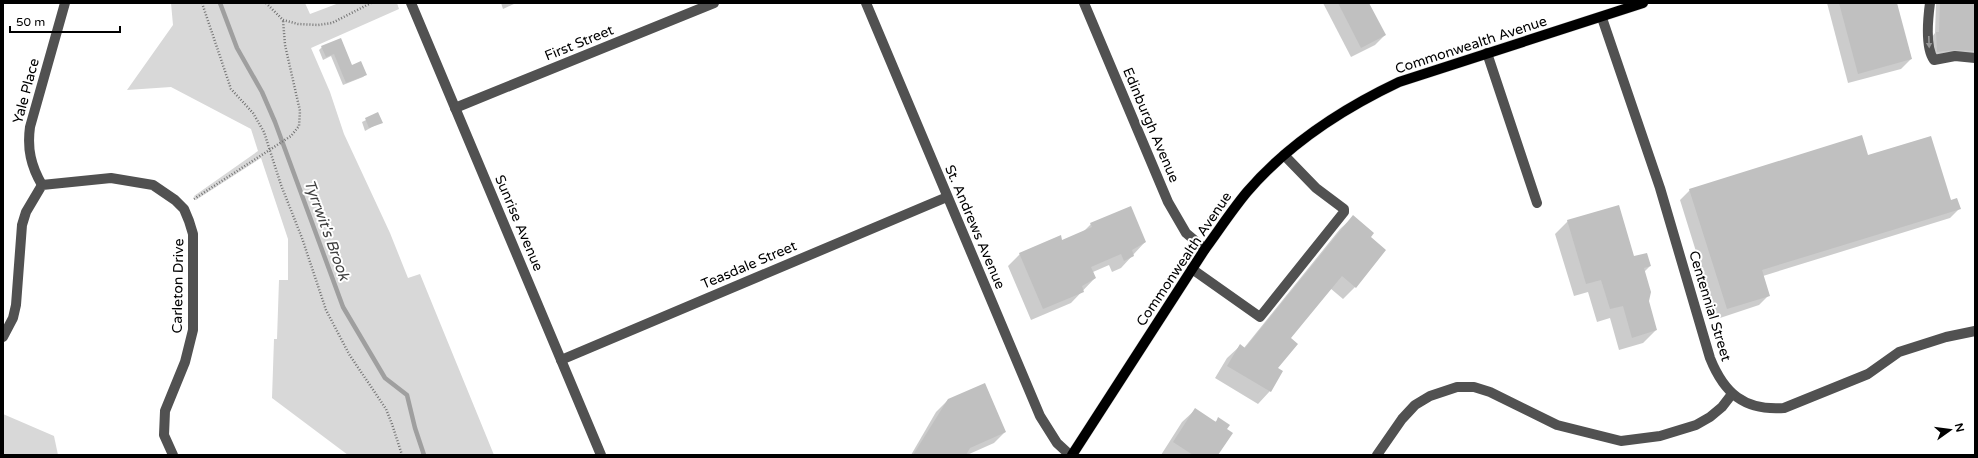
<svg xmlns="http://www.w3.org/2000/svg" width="1978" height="458" viewBox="0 0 1978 458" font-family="'Varela Round',sans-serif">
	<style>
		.green { fill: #d8d8d8 }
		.shadow { fill: #0003 }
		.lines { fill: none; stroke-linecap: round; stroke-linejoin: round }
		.stream { stroke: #9f9f9f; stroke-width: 4.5 }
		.building { fill: #c0c0c0 }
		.major-casing { stroke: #dbdbdb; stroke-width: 11 }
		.path { stroke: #737373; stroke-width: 2.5; stroke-dasharray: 1 2; stroke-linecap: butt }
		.minor { stroke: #515151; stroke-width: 10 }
		.major { stroke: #000; stroke-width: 10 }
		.oneway { fill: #979797 }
		.labels { text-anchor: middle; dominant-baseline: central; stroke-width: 4; stroke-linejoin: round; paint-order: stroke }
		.street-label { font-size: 14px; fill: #000; stroke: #fff }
		.water-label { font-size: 15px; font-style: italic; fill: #404040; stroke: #fff }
	</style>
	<rect width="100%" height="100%" fill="#fff"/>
	<g class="green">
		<polygon points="171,3 305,3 310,14 339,3 397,3 399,9 311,48 330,92 344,134 390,233 408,278 420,274 494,455 348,455 272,398 274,339 277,339 279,280 288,280 288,239 261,158 196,200 194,196 258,151 251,129 171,87 127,90 173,25"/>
		<polygon points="3,414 54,436 58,455 3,455"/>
	</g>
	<g class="shadow">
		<polygon points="501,3 516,3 503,9"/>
		<polygon points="1323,3 1368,3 1385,35 1375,45 1351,57"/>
		<polygon points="1827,3 1896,3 1911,59 1901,69 1848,83"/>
		<polygon points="1936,3 1975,3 1975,57 1933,56 1932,37 1935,33"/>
		<polygon points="340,39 351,66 366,74 363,77 343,85 331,56 323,60 319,50 322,47"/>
		<polygon points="378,114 381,122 365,131 362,122"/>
		<polygon points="1868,156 1950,201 1960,208 1950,218 1763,276 1769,295 1759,305 1717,319 1680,200 1690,190"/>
		<polygon points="1353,217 1369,237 1355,287 1343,299 1330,288 1290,338 1277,368 1282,371 1270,391 1258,404 1215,378 1227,358 1240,346 1244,348 1340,229"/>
		<polygon points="1568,221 1650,266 1644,272 1647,301 1656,330 1643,343 1619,350 1610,318 1597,322 1588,292 1574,296 1555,234"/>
		<polygon points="1091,224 1145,242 1121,268 1112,272 1109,265 1093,272 1095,278 1071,303 1031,320 1008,266 1020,254 1062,241 1082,233"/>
		<polygon points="948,400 1005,432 994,443 967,455 911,455 936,412"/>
		<polygon points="1195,410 1215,422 1219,419 1226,430 1217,455 1161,455 1182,422"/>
	</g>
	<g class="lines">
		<polyline class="stream" points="220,3 237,48 262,92 275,122 343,307 385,378 407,395 415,428 424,455"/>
	</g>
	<g class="building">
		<polygon points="1338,3 1369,3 1386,35 1361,48"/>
		<polygon points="1839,3 1897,3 1912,59 1858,74"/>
		<polygon points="1940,3 1975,3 1975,51 1955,50 1937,52 1936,32 1939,32"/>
		<polygon points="341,38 352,65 361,61 367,75 346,83 334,54 326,57 321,46"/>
		<polygon points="378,112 383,123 369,128 365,118"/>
		<polygon points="1862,135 1868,155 1931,136 1951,200 1957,198 1961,209 1762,270 1770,296 1727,309 1689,189"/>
		<polygon points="1619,205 1634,256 1647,253 1651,266 1644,268 1651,292 1649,301 1657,330 1632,338 1623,306 1610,309 1601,280 1586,284 1567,220"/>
		<polygon points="1131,206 1146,242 1132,250 1134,256 1124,261 1121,254 1091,267 1096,278 1082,286 1084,292 1043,309 1019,253 1061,235 1062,240 1092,227 1090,223"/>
		<polygon points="1353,215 1374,233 1371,237 1386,250 1356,288 1342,276 1291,338 1298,344 1278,368 1283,371 1271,392 1227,366 1240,344 1245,348"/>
		<polygon points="985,383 1006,432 970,448 966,455 913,455 948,399"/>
		<polygon points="1195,408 1216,422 1218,417 1230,425 1227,429 1233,433 1218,455 1193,455 1173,442"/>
	</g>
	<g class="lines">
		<defs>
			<path id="major" d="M1072 455 1205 249C1219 230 1232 210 1247 192 1289 143 1342 109 1399 82L1643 3"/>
		</defs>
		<use href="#major" class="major-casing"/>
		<g class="path">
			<polyline points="202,3 231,89 253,113 264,132 281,185 302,238 326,310 349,354 386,409 392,424 402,455"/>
			<polyline points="266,3 283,20 298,24 318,25 332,23 371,3"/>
			<polyline points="194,199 291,136 299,126 300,111 285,45 283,20"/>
		</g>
		<g class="minor">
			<polyline points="411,3 601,455"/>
			<polyline points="866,3 1040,416 1057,443 1070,455"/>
			<polyline points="1084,3 1168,202 1186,233 1205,249"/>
			<path d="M1930 3C1928 18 1925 48 1934 60L1955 56 1975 58"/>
			<path d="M1602 18 1660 188 1710 358C1724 393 1744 411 1784 408L1868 374 1899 352 1946 337 1975 331"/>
			<polyline points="1487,53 1537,203"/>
			<polyline points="455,108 714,3"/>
			<path d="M42 185C31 166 27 149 30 127L65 3"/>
			<polyline points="1192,269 1260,317 1344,212 1344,209 1316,188 1284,155"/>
			<polyline points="3,337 13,318 16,305 22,225 26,212 42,185 111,178 153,185 175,200 184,209 189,221 193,234 193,330 185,362 165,411 164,435 173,455"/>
			<polyline points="561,360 947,197"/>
			<polyline points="1377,455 1402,419 1415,405 1430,396 1457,387 1474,387 1490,392 1557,425 1621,441 1660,436 1696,425 1710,417 1722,407 1732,394"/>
		</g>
		<use href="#major" class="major"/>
	</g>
	<defs><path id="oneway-solid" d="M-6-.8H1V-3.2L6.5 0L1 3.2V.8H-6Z"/></defs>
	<use class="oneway" href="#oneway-solid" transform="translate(1929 42) rotate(88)"/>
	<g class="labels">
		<g class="street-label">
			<text transform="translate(579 43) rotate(-22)">First Street</text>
			<text transform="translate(1471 45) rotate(-18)">Commonwealth Avenue</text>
			<text transform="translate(26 91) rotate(-75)">Yale Place</text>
			<text transform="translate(1151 125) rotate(67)">Edinburgh Avenue</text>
			<text transform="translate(519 223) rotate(67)">Sunrise Avenue</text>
			<text transform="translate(975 227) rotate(67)">St. Andrews Avenue</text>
			<text transform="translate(1184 259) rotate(-56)">Commonwealth Avenue</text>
			<text transform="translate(749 265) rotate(-23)">Teasdale Street</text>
			<text transform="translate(178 286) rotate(-89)">Carleton Drive</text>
			<text transform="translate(1710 306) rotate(73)">Centennial Street</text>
		</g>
		<g class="water-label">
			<text transform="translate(327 230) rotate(70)">Tyrrwit's Brook</text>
		</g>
	</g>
	<rect width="1978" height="458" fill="none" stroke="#000000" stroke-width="8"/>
	<g transform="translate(1950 430) rotate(76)" stroke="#ffffff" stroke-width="3" paint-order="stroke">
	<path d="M0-3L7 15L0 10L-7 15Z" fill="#000000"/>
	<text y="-6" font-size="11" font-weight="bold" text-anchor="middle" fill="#000000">N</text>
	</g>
	<path d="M10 26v6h110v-6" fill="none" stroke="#000000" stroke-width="2"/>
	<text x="16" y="26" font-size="12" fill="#000000" stroke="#ffffff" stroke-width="3" paint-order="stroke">50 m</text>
</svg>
